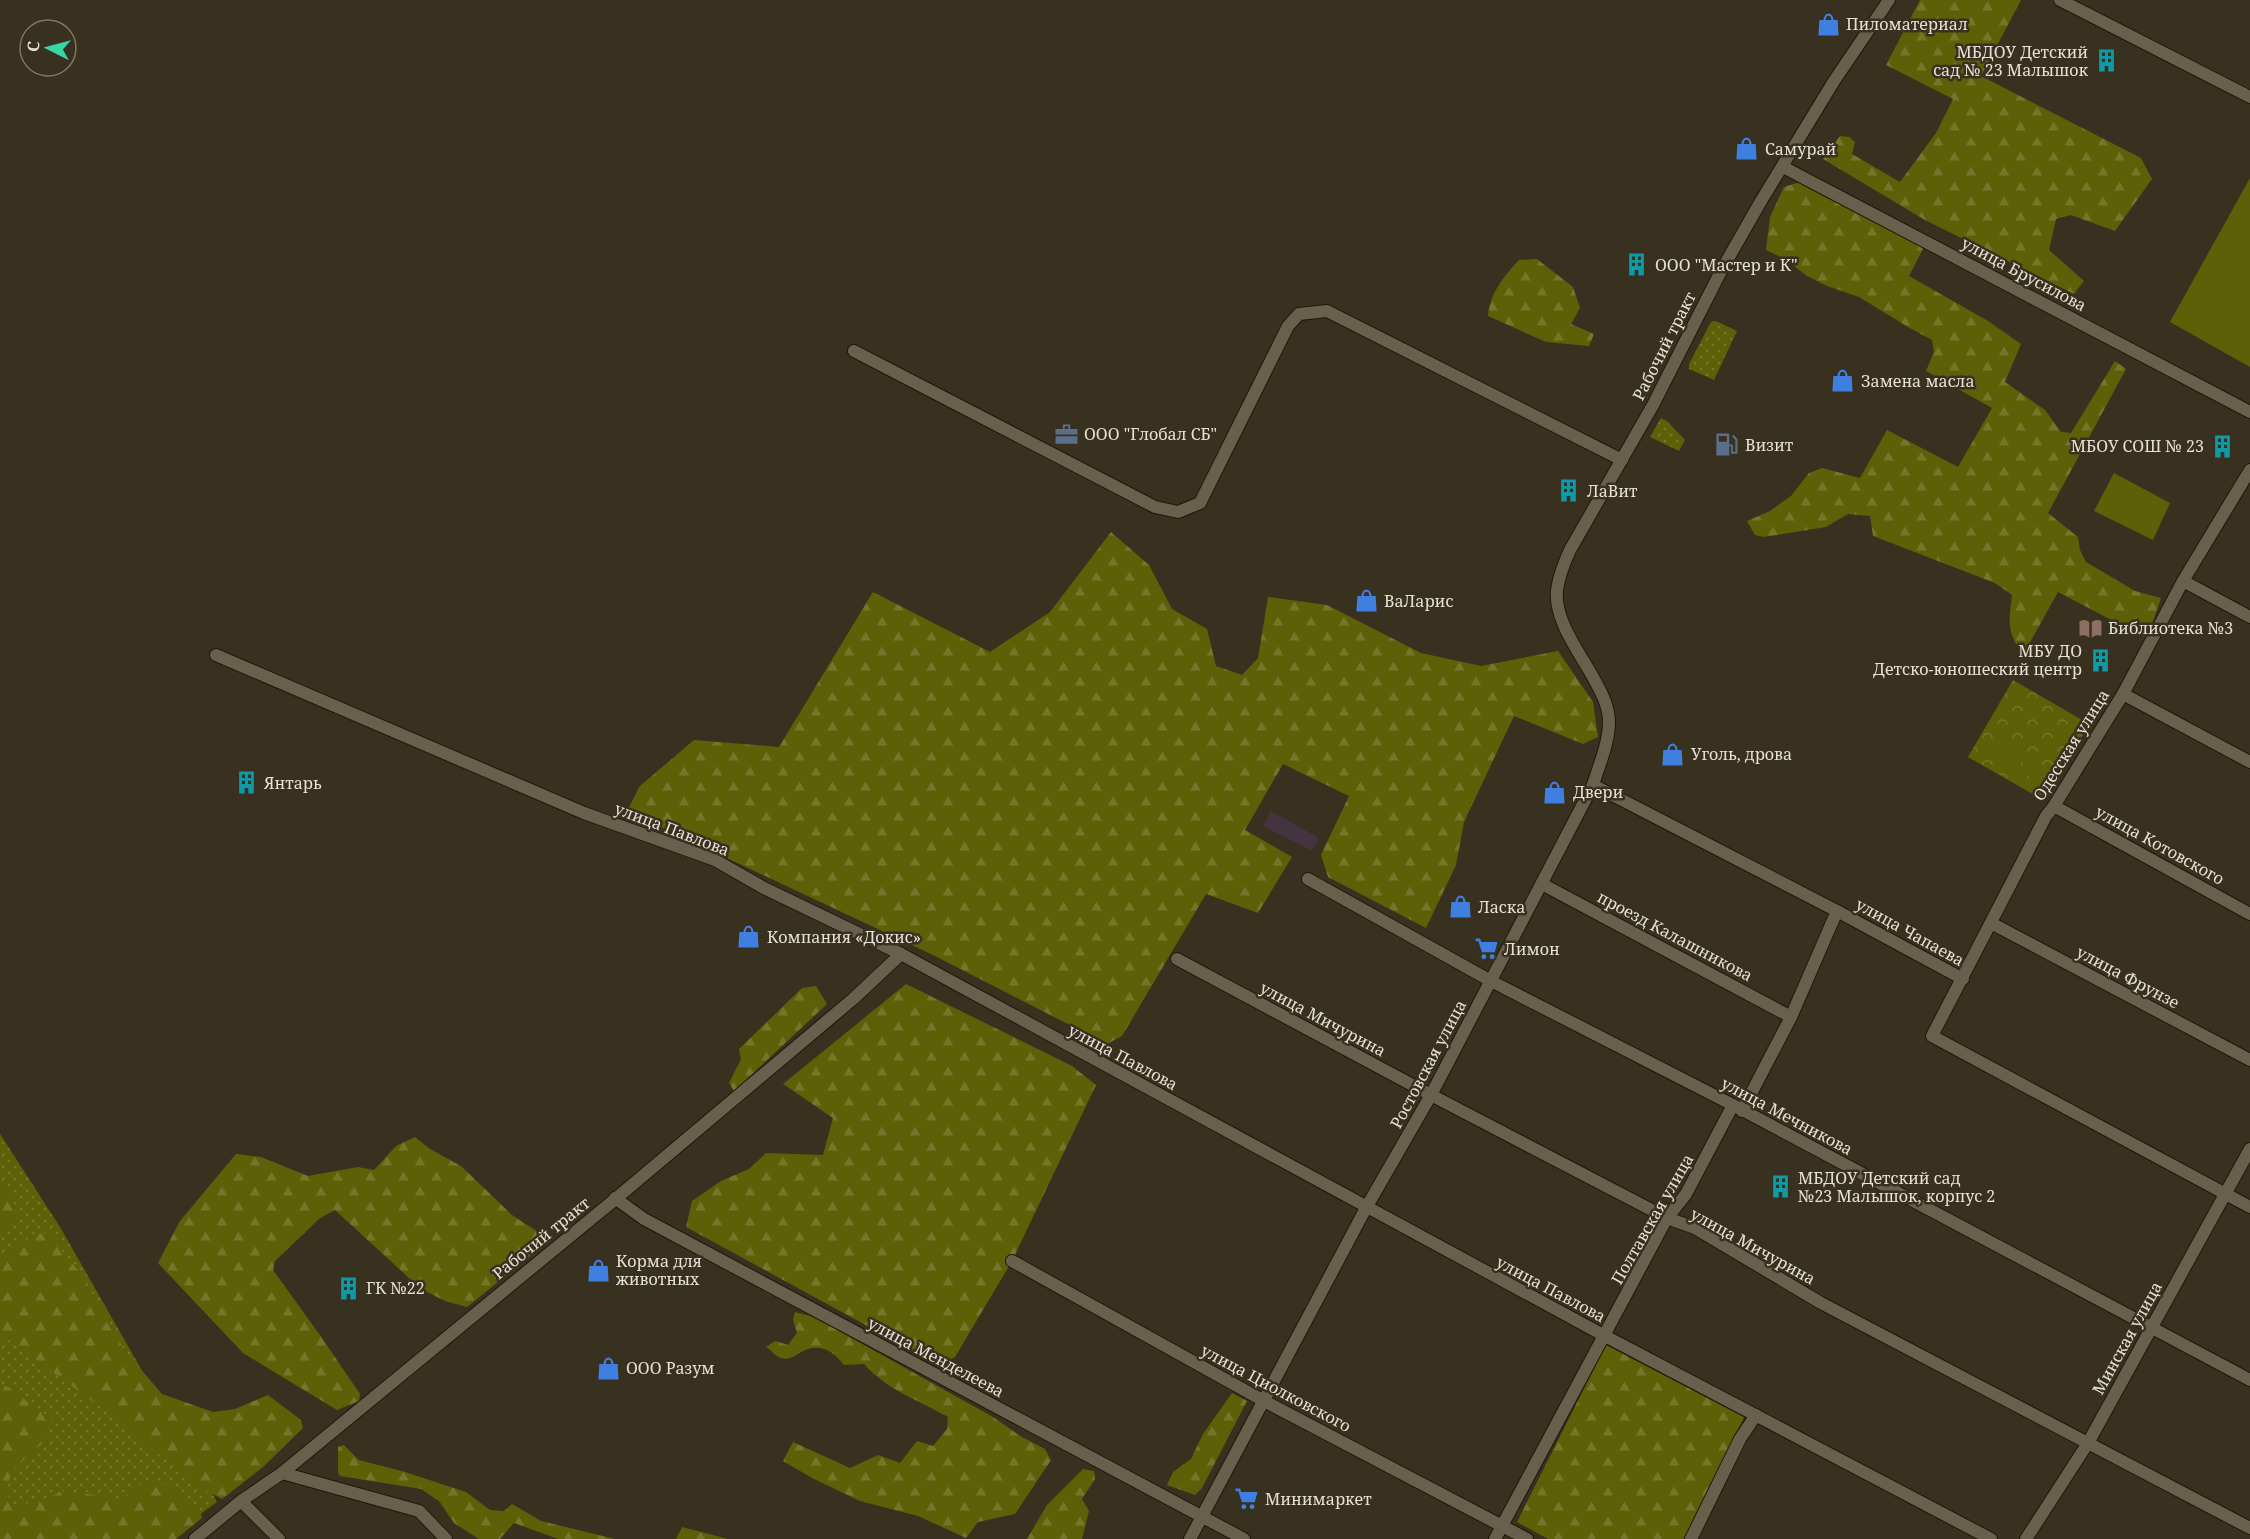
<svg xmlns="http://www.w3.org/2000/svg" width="2250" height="1539" viewBox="0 0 2250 1539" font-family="'Noto Serif',serif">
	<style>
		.commercial { fill: #433440 }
		.grass { fill: url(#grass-dots) }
		.forest { fill: url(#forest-firs) }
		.park { fill: url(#park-crowns) }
		.pitch { fill: #5d6007 }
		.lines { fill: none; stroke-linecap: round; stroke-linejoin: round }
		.minor-casing { stroke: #201808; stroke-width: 14 }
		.minor { stroke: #68604d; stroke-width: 12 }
		.labels { text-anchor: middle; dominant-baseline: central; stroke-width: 5; stroke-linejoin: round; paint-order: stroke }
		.poi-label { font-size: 16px; fill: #e6e1d6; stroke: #39311f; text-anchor: start }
		.street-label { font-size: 16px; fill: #e6e1d6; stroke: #39311f }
	</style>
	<defs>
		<pattern id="grass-dots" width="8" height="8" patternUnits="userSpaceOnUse" patternTransform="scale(1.5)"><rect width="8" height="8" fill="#5d6007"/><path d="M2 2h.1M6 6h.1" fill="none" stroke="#74762a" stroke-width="1.8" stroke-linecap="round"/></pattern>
		<pattern id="forest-firs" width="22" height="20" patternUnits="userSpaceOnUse" patternTransform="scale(1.5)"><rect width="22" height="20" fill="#5d6007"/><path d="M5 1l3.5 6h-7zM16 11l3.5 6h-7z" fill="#74762a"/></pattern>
		<pattern id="park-crowns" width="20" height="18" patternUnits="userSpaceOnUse" patternTransform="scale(1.5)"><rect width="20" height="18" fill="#5d6007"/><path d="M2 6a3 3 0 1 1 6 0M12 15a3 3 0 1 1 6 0" fill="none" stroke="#74762a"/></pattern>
	</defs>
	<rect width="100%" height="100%" fill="#39311f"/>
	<polygon class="commercial" points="1271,811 1319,838 1312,851 1263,826"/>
	<g class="grass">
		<polygon points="1716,321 1737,331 1714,380 1689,369 1689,364 1711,322"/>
		<polygon points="1661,418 1667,421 1685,440 1679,451 1650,437"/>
		<polygon points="0,1134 60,1227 217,1502 166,1539 0,1539"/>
	</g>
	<g class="forest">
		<polygon points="1920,0 2021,0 1981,76 2141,158 2152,179 2115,231 2071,215 2056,219 2049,250 2084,281 2074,294 1925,220 1823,159 1840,136 1849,137 1855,142 1852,154 1900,182 1936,133 1953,99 1886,65"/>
		<path d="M1800 182 1885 228 1916 241 1923 249 1909 276 1988 321 2021 344 2005 382 2045 410 2061 432 2071 433 2115 361 2126 369 2048 513 2078 537 2080 550 2086 562 2135 591 2161 598 2153 621 2144 637 2058 592 2023 655C2006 630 2009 624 2012 595L1995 583 1873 536 1870 516 1848 514 1826 527 1764 537 1755 535 1747 521 1770 511 1791 496 1809 473 1822 468 1860 478 1887 430 1958 467 1992 408 1926 371 1934 352 1932 340 1908 327 1859 297 1827 286 1807 276 1785 259 1766 250 1770 217 1784 187Z"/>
		<path d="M1537 259 1573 287 1580 308 1571 324 1594 334 1589 346 1546 342 1488 316C1490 293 1504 276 1519 260Z"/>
		<polygon points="1111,532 1149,565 1172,609 1207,629 1216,666 1242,675 1258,658 1268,597 1327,605 1421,653 1481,666 1558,651 1593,702 1598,737 1583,744 1514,716 1464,822 1456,865 1426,928 1328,877 1321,855 1349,796 1283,764 1245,830 1292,857 1258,913 1206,894 1122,1036 1107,1044 933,955 627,811 640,786 694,740 779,747 873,592 990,652 1050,612"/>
		<polygon points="906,984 1072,1066 1096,1085 1012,1261 955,1357 939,1365 686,1227 692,1201 721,1181 749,1169 766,1153 823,1155 833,1118 783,1084"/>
		<polygon points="816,986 827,1004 734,1091 729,1083 741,1059 739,1049 802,988"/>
		<polygon points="415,1137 430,1149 461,1166 512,1215 538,1232 534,1253 467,1307 445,1301 421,1289 335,1210 320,1218 275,1261 273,1270 322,1338 360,1394 359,1401 337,1410 243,1353 158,1263 180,1221 236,1154 261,1157 308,1176 358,1167 374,1170 396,1146"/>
		<polygon points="0,1176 19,1215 0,1234"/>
		<polygon points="47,1232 84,1278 125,1351 162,1394 213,1412 235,1409 268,1395 301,1420 303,1428 263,1467 222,1499 199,1487 98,1405 0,1334 0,1262 9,1249 35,1235"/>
		<path d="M795 1312 810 1316 830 1326 993 1417 1020 1436 1045 1449 1051 1460 1015 1514 978 1522 966 1538 918 1516 860 1501 812 1478 783 1461 793 1442 850 1468 878 1455 900 1463 917 1441 933 1446 947 1429 948 1417C918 1400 887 1390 864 1364L844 1365C833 1351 821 1343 803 1351 796 1354 791 1361 781 1358 776 1357 771 1350 766 1347L775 1341 788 1345 797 1333 793 1320Z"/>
		<polygon points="1606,1345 1744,1417 1687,1539 1548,1539 1517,1522"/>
		<polygon points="0,1386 6,1386 52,1419 45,1441 12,1470 6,1492 14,1504 40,1503 61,1491 105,1496 118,1501 152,1477 183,1495 200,1509 202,1518 176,1539 0,1539"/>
		<polygon points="1232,1393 1247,1401 1202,1488 1195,1495 1167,1485 1173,1472 1191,1459 1203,1434"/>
		<polygon points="344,1445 359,1460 405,1472 466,1492 490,1510 504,1511 512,1504 541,1521 615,1539 558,1539 514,1523 500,1539 479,1539 454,1523 439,1501 421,1489 340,1476 338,1472 338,1447"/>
		<polygon points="1083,1469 1094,1471 1095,1479 1082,1499 1089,1511 1082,1539 1027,1539 1047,1505"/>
		<polygon points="682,1527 728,1539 676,1539"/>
	</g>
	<polygon class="park" points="2013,680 2089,724 2045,801 1968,757"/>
	<g class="pitch">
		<polygon points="2250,178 2250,367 2170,322"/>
		<polygon points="2114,473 2170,503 2153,540 2094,511"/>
		<polygon points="1993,738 2025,756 2017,769 1985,751"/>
		<polygon points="2031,758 2049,769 2041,783 2023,773"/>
	</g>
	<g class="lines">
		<defs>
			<g id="minor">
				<polyline points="2060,0 2250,97"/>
				<polyline points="1783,167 2250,412"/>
				<polyline points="854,351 1155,507 1178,512 1200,503 1288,326 1299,314 1327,311 1622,460"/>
				<polyline points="2250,470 2183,581 2123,694 2054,806 2046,816 1932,1036 2250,1207"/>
				<polyline points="2183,581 2250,617"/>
				<polyline points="216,655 584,813 715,860 764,888 901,954 1605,1336 1991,1539"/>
				<polyline points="2123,694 2250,762"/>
				<polyline points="1593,785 1837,911 1963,979"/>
				<polyline points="2054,806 2250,914"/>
				<polyline points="1308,879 1491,981 1733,1105 2250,1380"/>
				<polyline points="1542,884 1791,1017"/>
				<polyline points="1991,923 2250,1060"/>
				<polyline points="1177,959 1431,1095 1667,1218 1695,1228 1821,1303 2250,1528"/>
				<polyline points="1742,1111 1791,1017 1837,911"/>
				<polyline points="615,1198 644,1219 1244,1539"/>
				<polyline points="1012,1261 1264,1401 1527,1539"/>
				<polyline points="282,1473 419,1511 446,1539"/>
				<polyline points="241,1501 279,1539"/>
				<polyline points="195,1539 241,1501 282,1473 613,1201 853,999 901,954"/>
				<path d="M1190 1539 1366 1208 1431 1095 1593 785C1599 765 1609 743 1609 722 1609 706 1601 692 1594 679 1580 653 1554 621 1557 590 1559 576 1564 563 1570 550L1653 405 1721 271 1761 201 1834 81 1889 0"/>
				<polyline points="1495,1539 1667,1218 1686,1194 1733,1105"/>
				<polyline points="1691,1539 1740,1439 1756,1415"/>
				<polyline points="2026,1539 2088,1443 2250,1149"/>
			</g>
		</defs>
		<use href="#minor" class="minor-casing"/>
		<use href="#minor" class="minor"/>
	</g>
	<defs>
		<symbol id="shop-bare" viewBox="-9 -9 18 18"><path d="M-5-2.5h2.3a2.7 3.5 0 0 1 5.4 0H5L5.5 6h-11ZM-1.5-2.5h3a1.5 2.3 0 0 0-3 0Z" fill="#3f7fe0" stroke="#39311f" stroke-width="2.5" paint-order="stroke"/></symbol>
		<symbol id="building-bare" viewBox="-9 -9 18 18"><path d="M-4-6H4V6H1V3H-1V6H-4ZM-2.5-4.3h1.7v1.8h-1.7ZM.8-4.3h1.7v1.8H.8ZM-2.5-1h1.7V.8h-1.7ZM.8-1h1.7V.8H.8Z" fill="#0f9aa8" stroke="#39311f" stroke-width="2.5" paint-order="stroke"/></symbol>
		<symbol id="office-bare" viewBox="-9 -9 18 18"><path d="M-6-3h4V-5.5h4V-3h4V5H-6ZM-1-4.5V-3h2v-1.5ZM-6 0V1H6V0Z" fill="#5c6f8a" stroke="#39311f" stroke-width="2.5" paint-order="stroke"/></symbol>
		<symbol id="fuel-bare" viewBox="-9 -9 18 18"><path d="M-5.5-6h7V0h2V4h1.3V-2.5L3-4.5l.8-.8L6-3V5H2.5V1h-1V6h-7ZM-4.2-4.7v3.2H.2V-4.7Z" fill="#5c6f8a" stroke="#39311f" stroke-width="2.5" paint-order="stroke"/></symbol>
		<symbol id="library-bare" viewBox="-9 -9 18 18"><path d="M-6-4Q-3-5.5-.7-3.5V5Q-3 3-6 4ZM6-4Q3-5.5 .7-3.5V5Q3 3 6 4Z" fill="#8d6e63" stroke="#39311f" stroke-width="2.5" paint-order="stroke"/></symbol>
		<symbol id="supermarket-bare" viewBox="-9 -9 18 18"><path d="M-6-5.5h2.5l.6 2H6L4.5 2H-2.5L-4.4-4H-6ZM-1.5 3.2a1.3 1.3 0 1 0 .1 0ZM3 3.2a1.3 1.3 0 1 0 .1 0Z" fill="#3f7fe0" stroke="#39311f" stroke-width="2.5" paint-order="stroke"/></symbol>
	</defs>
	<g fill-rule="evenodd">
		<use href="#shop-bare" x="1812" y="8" width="33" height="33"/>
		<use href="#building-bare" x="2090" y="44" width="33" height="33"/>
		<use href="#shop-bare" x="1730" y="132" width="33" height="33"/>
		<use href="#building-bare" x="1620" y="248" width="33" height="33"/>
		<use href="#shop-bare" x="1826" y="364" width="33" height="33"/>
		<use href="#office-bare" x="1050" y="418" width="33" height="33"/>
		<use href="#fuel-bare" x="1710" y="428" width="33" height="33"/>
		<use href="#building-bare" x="2206" y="430" width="33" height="33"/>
		<use href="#building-bare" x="1552" y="474" width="33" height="33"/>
		<use href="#shop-bare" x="1350" y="584" width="33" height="33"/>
		<use href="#library-bare" x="2074" y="612" width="33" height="33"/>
		<use href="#building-bare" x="2084" y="644" width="33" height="33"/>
		<use href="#shop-bare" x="1656" y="738" width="33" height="33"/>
		<use href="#building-bare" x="230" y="766" width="33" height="33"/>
		<use href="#shop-bare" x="1538" y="776" width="33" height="33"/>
		<use href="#shop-bare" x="1444" y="890" width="33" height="33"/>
		<use href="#shop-bare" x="732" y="920" width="33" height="33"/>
		<use href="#supermarket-bare" x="1470" y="932" width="33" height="33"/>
		<use href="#building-bare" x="1764" y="1170" width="33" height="33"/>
		<use href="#shop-bare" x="582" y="1254" width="33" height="33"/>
		<use href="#building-bare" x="332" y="1272" width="33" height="33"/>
		<use href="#shop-bare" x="592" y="1352" width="33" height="33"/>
		<use href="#supermarket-bare" x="1230" y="1482" width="33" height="33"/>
	</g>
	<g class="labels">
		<g class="poi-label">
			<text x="1846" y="24">Пиломатериал</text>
			<text x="2088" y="52" text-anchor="end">МБДОУ Детский<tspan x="2088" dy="18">сад № 23 Малышок</tspan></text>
			<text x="1765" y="149">Самурай</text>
			<text x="1655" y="265">ООО "Мастер и К"</text>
			<text x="1861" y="381">Замена масла</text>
			<text x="1084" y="434">ООО "Глобал СБ"</text>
			<text x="1745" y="445">Визит</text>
			<text x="2204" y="446" text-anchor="end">МБОУ СОШ № 23</text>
			<text x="1587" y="491">ЛаВит</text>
			<text x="1384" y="601">ВаЛарис</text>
			<text x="2108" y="628">Библиотека №3</text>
			<text x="2082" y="651" text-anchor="end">МБУ ДО<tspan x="2082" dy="18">Детско-юношеский центр</tspan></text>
			<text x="1691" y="754">Уголь, дрова</text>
			<text x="264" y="783">Янтарь</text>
			<text x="1573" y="792">Двери</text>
			<text x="1478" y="907">Ласка</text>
			<text x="767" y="937">Компания «Докис»</text>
			<text x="1504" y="949">Лимон</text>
			<text x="1798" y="1178">МБДОУ Детский сад<tspan x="1798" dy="18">№23 Малышок, корпус 2</tspan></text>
			<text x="616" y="1261">Корма для<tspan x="616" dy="18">животных</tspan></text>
			<text x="366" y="1288">ГК №22</text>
			<text x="626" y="1368">ООО Разум</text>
			<text x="1265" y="1499">Минимаркет</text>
		</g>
		<g class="street-label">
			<text transform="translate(2024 274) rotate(28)">улица Брусилова</text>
			<text transform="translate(1664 346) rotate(-63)">Рабочий тракт</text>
			<text transform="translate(2071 745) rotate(-58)">Одесская улица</text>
			<text transform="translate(672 829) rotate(21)">улица Павлова</text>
			<text transform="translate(2160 845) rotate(29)">улица Котовского</text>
			<text transform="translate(1910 932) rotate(29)">улица Чапаева</text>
			<text transform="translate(1675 936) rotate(28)">проезд Калашникова</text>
			<text transform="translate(2128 977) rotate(28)">улица Фрунзе</text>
			<text transform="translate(1323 1019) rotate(28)">улица Мичурина</text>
			<text transform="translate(1123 1057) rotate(28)">улица Павлова</text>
			<text transform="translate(1428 1064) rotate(-62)">Ростовская улица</text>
			<text transform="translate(1787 1116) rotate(28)">улица Мечникова</text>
			<text transform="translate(1652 1219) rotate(-60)">Полтавская улица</text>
			<text transform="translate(541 1238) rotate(-39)">Рабочий тракт</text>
			<text transform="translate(1753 1246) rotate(29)">улица Мичурина</text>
			<text transform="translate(1551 1289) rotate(28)">улица Павлова</text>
			<text transform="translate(2127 1338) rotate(-61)">Минская улица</text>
			<text transform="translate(936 1357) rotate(28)">улица Менделеева</text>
			<text transform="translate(1276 1388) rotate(28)">улица Циолковского</text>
		</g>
	</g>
	<g transform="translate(48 48) rotate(276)"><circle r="28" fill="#39311f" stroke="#7e7768" stroke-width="1.5"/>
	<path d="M0-4.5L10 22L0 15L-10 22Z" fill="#3ad4a5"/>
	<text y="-9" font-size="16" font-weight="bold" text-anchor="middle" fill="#e6e1d6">С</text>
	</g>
</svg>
